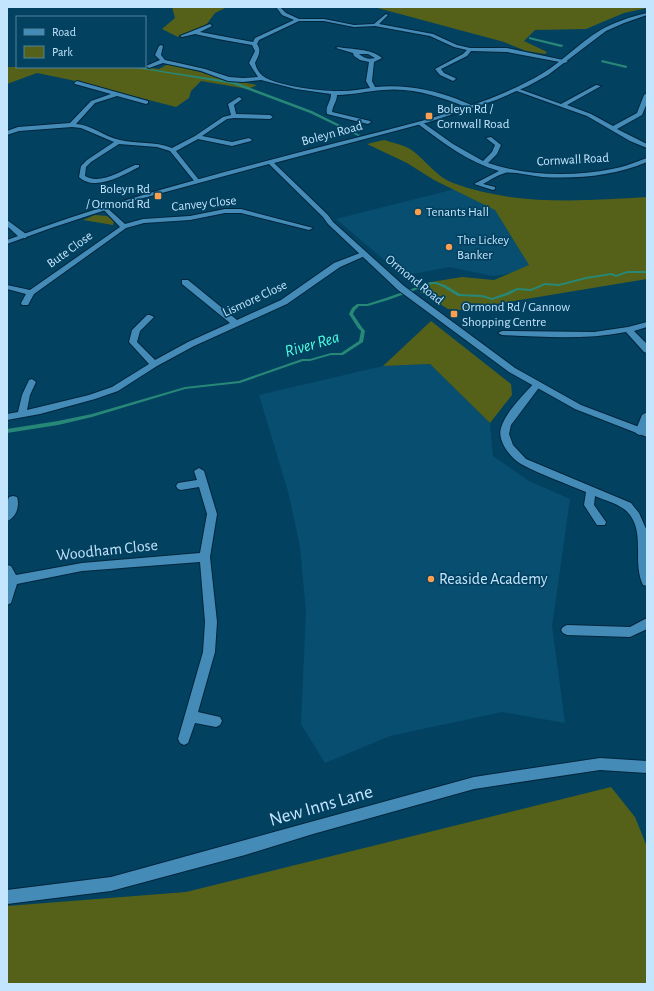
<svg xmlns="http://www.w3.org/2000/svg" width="654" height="991" viewBox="0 0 654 991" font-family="'Alegreya Sans',sans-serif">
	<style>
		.built { fill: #084e71 }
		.green { fill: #556119 }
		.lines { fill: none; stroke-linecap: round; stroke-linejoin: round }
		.stream { fill: #278877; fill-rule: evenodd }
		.minor-casing { stroke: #00263c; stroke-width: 2 }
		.tertiary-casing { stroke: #00263c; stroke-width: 2 }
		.minor { fill: #458bb8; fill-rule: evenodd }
		.tertiary { fill: #458bb8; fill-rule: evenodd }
		.poi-dot { fill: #fa9f50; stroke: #034160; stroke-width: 1.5 }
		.labels { text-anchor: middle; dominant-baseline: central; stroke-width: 3.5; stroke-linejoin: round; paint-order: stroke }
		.far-poi-label { font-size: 13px; fill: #c3e5fd; stroke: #034160; text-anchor: start }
		.far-street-label { font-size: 13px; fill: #c3e5fd; stroke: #034160 }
		.street-label { font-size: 16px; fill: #c3e5fd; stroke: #034160 }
		.poi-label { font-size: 16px; fill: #c3e5fd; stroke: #034160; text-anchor: start }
		.water-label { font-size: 17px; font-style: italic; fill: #4efddf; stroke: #034160 }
		.near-street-label { font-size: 19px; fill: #c3e5fd; stroke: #034160 }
	</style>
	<rect width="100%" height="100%" fill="#034160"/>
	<g class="built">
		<polygon points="455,189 495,210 530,266 507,274 493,276 449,267 403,276 336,219"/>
		<polygon points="430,364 490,423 493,456 529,481 570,499 552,626 565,723 502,712 390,736 325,763 301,724 306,611 300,547 289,495 259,395 383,366"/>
	</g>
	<g class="green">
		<polygon points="172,7 227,7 215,13 206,25 178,37 162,29 175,18"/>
		<polygon points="374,7 647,7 647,8 624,13 586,29 535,30 524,41 547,52 545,54 526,51 504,42"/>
		<path d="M168 64C198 71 227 80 257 85L248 89 201 81 191 91 189 98 176 107 71 80 37 73 7 84V67H145L159 69Z"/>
		<path d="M384 140C393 143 406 145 413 151 425 160 438 178 453 183 515 206 582 201 647 197V279L460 310 448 309 420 292 425 283 462 277 494 280 529 265 495 210 434 180 407 163 367 144Z"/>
		<polygon points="95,215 107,216 114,221 113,225 83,220"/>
		<polygon points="431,321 511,384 512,395 490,423 430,364 383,366"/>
		<polygon points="611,787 635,817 647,847 647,984 7,984 7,906 186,892"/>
	</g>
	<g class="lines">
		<g class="stream">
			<polygon points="529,37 563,45 563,46 561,47 529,39"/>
			<polygon points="602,60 627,66 627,67 626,68 601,62"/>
			<polygon points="130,67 136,67 235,82 312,111 360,135 358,136 310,113 233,84"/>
			<polygon points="627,271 647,271 647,273 627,273 616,277 611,275 586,279 559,286 545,285 531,291 518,290 508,295 492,300 482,297 458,296 443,287 436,284 432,284 388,300 368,306 359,306 355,310 353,314 361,326 365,331 363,342 343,355 331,355 310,361 303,361 240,383 185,389 92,417 58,425 7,433 7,429 58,421 92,414 185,387 239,381 302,359 310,359 331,353 341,353 359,341 361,331 358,328 349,314 352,308 357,304 367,304 386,298 431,282 436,282 445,285 460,294 482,295 492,298 506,293 517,288 531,289 545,283 559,284 586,277 612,273 616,275"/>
		</g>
		<defs>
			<g id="minor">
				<path d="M276 7H280L286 13 299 19H324L354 25 374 24 386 14 388 15 379 24 433 34 457 45 470 48H507L568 61 565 63 507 52 471 51 467 56 441 69 444 73 455 78 456 79 453 81 440 75 435 69 463 54 467 50 454 47 430 36 375 26 354 27 324 21H299L259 40 257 44C262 51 258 56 255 63 256 68 259 73 263 76 275 86 326 92 342 91 352 91 361 89 370 88L366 81 369 62 360 60 354 56 353 53 336 48 338 47C353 50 370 48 382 58L374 62 372 81 375 87C404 84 431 89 457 99 463 102 469 103 474 107L469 108C441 97 413 87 383 90 367 91 352 95 337 95 337 101 333 105 332 112L370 121 371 122 368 124 327 114C325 106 331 102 331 94L296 89 261 80 243 82 228 81 201 71 163 63 149 68 146 66 160 60 155 55 159 46 161 45 163 46 161 55 165 60 205 69 229 77 243 78 258 77 249 63 255 51 252 45 218 39 195 34 182 37 180 36 210 24 212 26 200 32 253 42 255 38 294 20 282 15ZM359 54H368L375 58C369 60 364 58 359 54Z"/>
				<path d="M77 81 148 101V103L146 104 117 96 95 103 76 124C92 125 105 137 120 140 137 144 154 141 172 148L195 136 223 117 231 115 228 104 239 97 242 99 234 105 236 114 270 115 273 117 270 119 234 118 227 119 202 136 232 142 249 138 252 140 251 141 232 146 198 139 176 151 199 180V182H195L170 151 157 147 119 144 91 162 86 167 85 176C100 185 121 171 135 165H139V167C123 175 95 192 79 177L81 166 87 160 114 142 81 128 72 127 19 131 7 135V131L18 127 70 123 91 101 111 94 75 84 74 83Z"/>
				<polygon points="596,85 601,86 567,105 591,114 613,126 637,113 644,95 647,93 647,103 642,115 617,129 647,144 647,148 630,141 587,116 514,90 519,89 561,104"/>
				<path d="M418 122H422L453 144 483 161 492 152 495 145 486 138 491 137 501 145 497 154 488 163C527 176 572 177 612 169 625 167 635 162 647 158V162C614 176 577 179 542 177 534 176 510 171 505 173 498 175 490 180 483 184L495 187V189L493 190 474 184 499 171C468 162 443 143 418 124Z"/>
				<polygon points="104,205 125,224 143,219 190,216 225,209 241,209 313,228 309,230 241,213 225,213 190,220 144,223 126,228 115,236 34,294 28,305 22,305 21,303 26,294 7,289 7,285 30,290 120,227 102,208 101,207"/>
				<polygon points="7,220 26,234 26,238 20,238 7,226"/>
				<polygon points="360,253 366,253 367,255 340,267 287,304 194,346 157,366 118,391 95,399 40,414 7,420 7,414 18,412 22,395 29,380 32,379 36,382 30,395 27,410 89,395 112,387 149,364 129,342 132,330 147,315 150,315 154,317 140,331 137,342 155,360 188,342 230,323 182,284 182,280 188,280 237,320 281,300 334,263"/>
				<path d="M647 322V327L634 331 647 344V353L644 352 626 332C585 340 544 337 502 335L498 333 502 331 594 332 628 327Z"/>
				<path d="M537 382 541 385 511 425 509 434 513 445 526 459 631 503 639 513 647 531V586L643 585C631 561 648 528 624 509 616 503 604 500 595 496L594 505 606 522 605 525H597L584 505 586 492C565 483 541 475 521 464 510 458 497 440 501 428 506 411 523 396 534 383Z"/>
				<path d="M647 412C647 420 649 432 640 435L637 434 635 432 642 415Z"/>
				<polygon points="199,468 204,471 217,514 210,557 217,622 215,652 198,712 220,717 222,721 220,725 216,727 195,723 188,743 184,745 180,743 178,739 203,652 205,622 200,562 82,571 17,584 11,603 7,605 7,565 11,566 16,575 82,563 200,553 207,514 199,487 181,490 178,489 176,486 178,483 197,480 194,471"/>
				<path d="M13 496 17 497C20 506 16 518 7 521L8 500 9 497Z"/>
				<polygon points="647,618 647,629 630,637 567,635 563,633 561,630 563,627 567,625 630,627"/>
			</g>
			<g id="tertiary">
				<path d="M647 13V15L624 23 606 31 548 75 528 86 496 100 429 122 274 163 328 215 333 222 404 286 515 368 581 405 647 430V437L575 409 509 372 398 290 328 224 323 217 269 164 136 200 51 228 7 244V240C143 189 285 157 425 120 465 108 507 95 543 73 563 61 579 43 599 31 614 22 630 17 647 13Z"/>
				<polygon points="600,758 647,761 647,773 600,770 474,789 313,834 245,855 111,891 7,904 7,890 111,877 474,777"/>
			</g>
		</defs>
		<use href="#minor" class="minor-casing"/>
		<use href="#tertiary" class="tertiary-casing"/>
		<use href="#minor" class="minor"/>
		<use href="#tertiary" class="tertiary"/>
	</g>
	<g class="poi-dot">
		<rect x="425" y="112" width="8" height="8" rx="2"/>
		<rect x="154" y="192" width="8" height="8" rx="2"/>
		<circle cx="418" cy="212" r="4"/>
		<circle cx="449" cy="247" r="4"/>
		<rect x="450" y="310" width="8" height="8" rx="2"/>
		<circle cx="431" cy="579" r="4"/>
	</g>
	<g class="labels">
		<g class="far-poi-label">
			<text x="437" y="109">Boleyn Rd /<tspan x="437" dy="15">Cornwall Road</tspan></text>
			<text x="150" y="189" text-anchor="end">Boleyn Rd<tspan x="150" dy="15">/ Ormond Rd</tspan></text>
			<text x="426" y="212">Tenants Hall</text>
			<text x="457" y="240">The Lickey<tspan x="457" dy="15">Banker</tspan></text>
			<text x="462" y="307">Ormond Rd / Gannow<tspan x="462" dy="15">Shopping Centre</tspan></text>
		</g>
		<g class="far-street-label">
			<text transform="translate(332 134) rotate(-15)">Boleyn Road</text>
			<text transform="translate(573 160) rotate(-3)">Cornwall Road</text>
			<text transform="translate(204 204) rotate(-6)">Canvey Close</text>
			<text transform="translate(70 250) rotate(-36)">Bute Close</text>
			<text transform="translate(414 280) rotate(39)">Ormond Road</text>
			<text transform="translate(255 299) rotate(-25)">Lismore Close</text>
		</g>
		<g class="street-label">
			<text transform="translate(107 550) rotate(-6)">Woodham Close</text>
		</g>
		<g class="poi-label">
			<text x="439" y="579">Reaside Academy</text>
		</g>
		<g class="water-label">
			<text transform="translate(312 344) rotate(-16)">River Rea</text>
		</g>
		<g class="near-street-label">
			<text transform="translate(321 806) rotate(-16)">New Inns Lane</text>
		</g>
	</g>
	<rect width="654" height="991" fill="none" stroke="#c3e5fd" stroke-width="16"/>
	<rect x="16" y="16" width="130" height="52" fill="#034160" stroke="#50839f"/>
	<rect x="24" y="29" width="20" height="6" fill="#458bb8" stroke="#50839f"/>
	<text x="52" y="36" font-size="12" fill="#c3e5fd">Road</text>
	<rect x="24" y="46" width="20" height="12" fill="#556119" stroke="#50839f"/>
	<text x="52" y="56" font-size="12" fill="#c3e5fd">Park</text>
</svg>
